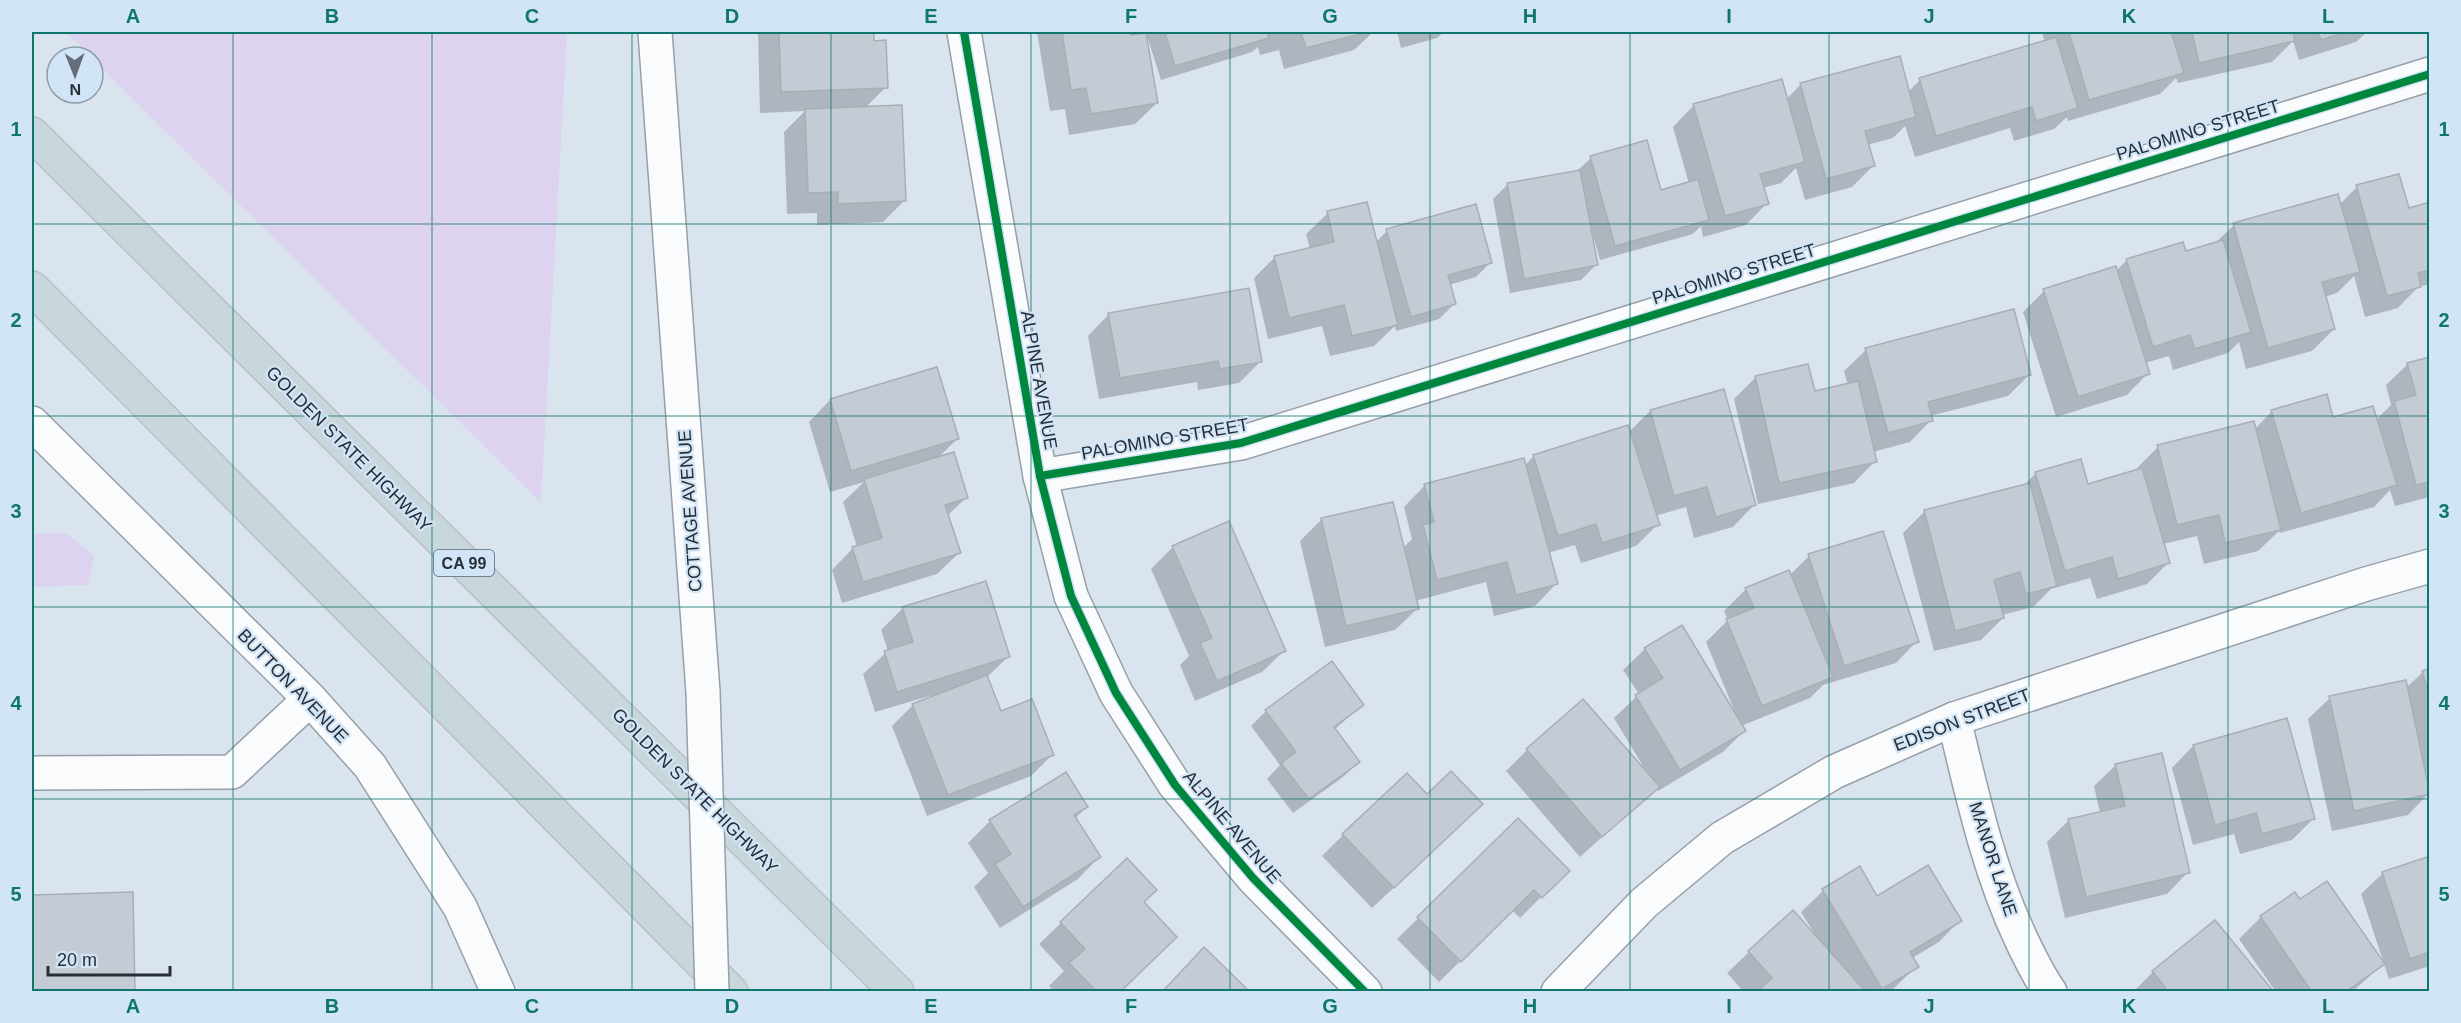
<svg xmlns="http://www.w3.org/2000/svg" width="2461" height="1023" viewBox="0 0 2461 1023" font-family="Arial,sans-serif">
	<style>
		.green { fill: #ddd2f0 }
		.shadow { fill: #0003 }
		.building { fill: #c5cbd4; stroke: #a8aeb6; stroke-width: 1.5 }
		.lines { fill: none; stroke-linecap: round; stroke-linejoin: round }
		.minor-casing { stroke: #979fa8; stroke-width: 36 }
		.highway-casing { stroke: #bac0c5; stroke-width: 36 }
		.minor { stroke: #f9fbfd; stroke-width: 33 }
		.highway { stroke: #c8d7db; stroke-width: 33 }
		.minor-bridge-casing { stroke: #979fa8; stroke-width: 36; stroke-linecap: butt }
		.minor-bridge { stroke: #f9fbfd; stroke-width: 33 }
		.cycleway-casing { stroke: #d1e5f7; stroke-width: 11 }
		.cycleway { stroke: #00873e; stroke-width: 8 }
		.grid { fill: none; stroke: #0f766e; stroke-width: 1.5; stroke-opacity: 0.55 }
		.labels { text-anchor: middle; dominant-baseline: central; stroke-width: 4.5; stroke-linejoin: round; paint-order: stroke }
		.shield { fill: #d1e5f7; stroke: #5a656f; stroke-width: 1.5 }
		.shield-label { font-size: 16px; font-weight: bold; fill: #272e35 }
		.street-label { font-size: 18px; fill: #272e35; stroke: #d1e5f7 }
		.neatline { fill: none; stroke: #0f766e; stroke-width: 2 }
		.grid-label { font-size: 20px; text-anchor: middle; font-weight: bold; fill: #0f766e }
	</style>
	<rect width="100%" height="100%" fill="#d9e4ef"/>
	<g class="green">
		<polygon points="65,32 567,32 541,502 93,60 93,57"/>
		<polygon points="66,533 94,556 88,585 32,587 32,534"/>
	</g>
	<g class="shadow">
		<polygon points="758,32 872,32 873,43 886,87 865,108 904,201 883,222 817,225 817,213 787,214 784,132 805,111 760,113"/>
		<polygon points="1037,32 1129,32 1130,36 1147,34 1146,32 1373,32 1354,50 1284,69 1279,50 1260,55 1258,47 1252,52 1161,80 1148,39 1146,39 1157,103 1135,124 1069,135 1065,109 1050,111"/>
		<polygon points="1397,32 1444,32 1437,38 1401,48"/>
		<polygon points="2044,32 2367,32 2356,42 2299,60 2293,41 2272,62 2178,83 2176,78 2160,94 2068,121 2067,117 2054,129 2014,141 2010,128 1915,157 1905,126 1893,138 1867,145 1873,166 1852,187 1805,200 1796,168 1781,183 1763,188 1767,203 1746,225 1703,237 1701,226 1693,234 1600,260 1593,235 1591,235 1596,265 1581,280 1510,293 1493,199 1508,184 1576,172 1591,158 1660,192 1689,184 1673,127 1694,105 1786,100 1801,84 1908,92 1920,80 2045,42 2042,33"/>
		<polygon points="2357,187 2408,210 2430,204 2430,284 2418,287 2398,308 2365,317 2354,276 2337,293 2325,297 2334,329 2312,351 2246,369 2239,342 2228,353 2173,370 2169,356 2145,363 2148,373 2127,395 2056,417 2023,312 2044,291 2116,271 2127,260 2185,253 2214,244 2234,225 2339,205"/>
		<polygon points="1328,213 1376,242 1387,231 1491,262 1476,277 1449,285 1454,304 1439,319 1396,331 1395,326 1374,346 1330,356 1322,326 1268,339 1254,278 1275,257 1310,249 1306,234"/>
		<polygon points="1109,314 1261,361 1239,383 1198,390 1197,382 1099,399 1088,336"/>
		<polygon points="1866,350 2029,375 2008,396 1930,416 1931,420 1910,442 1873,452 1875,461 1854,483 1758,504 1734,399 1756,377 1813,393 1848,385 1844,371"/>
		<polygon points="2430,358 2430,497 2395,506 2390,490 2374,507 2280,533 2279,531 2258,551 2204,564 2197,536 2163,544 2168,563 2147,584 2097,599 2090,578 2051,589 2033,607 2002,615 2003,618 1981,640 1934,651 1903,533 1925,511 2023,486 2036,473 2087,486 2137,471 2137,468 2158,447 2255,429 2272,411 2332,419 2376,420 2391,405 2386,385 2408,364"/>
		<polygon points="830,400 957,439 937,459 967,497 947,516 959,553 937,574 842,603 832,570 853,548 857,547 843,502 864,482 830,492 809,422"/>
		<polygon points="1650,411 1754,505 1733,527 1694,538 1686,507 1655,516 1658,524 1636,546 1581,563 1575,545 1548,553 1556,584 1535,606 1494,616 1486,582 1415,601 1417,609 1395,630 1325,647 1300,541 1321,520 1403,548 1412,539 1404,507 1425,485 1525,465 1533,457 1627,427 1629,432"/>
		<polygon points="1173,547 1284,651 1262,672 1195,701 1180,665 1189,656 1151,569"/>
		<polygon points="1809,556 1917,641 1896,663 1823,685 1810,698 1741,726 1744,731 1723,752 1658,791 1656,788 1580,857 1506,771 1527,750 1646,771 1614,718 1639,694 1623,670 1645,649 1734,710 1706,642 1728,620 1724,611 1746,589 1788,572 1790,575"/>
		<polygon points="903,608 1008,657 986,678 1000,713 1052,755 1031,776 927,816 892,726 913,705 933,697 933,695 875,712 863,674 888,651 881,630"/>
		<polygon points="1331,663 1362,705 1334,730 1358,762 1343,777 1293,813 1267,779 1280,765 1251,726 1266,711"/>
		<polygon points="2430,670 2430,771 2425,773 2429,793 2408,815 2332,831 2308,719 2330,698 2406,688 2423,672"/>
		<polygon points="2193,746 2314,818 2292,840 2240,854 2234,834 2193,845 2172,768"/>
		<polygon points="2116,765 2188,872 2167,894 2065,918 2047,842 2069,820 2100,813 2094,786"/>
		<polygon points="1065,774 1086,807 1075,819 1099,857 1078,879 1000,928 974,887 988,873 968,843 990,821"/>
		<polygon points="1427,796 1460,826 1372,908 1322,856 1343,835"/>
		<polygon points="1518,820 1546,892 1520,918 1512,910 1439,982 1397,939"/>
		<polygon points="2430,858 2430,966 2389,979 2361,894 2383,873"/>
		<polygon points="1859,869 1877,898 1960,920 1939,942 1912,958 1917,966 1890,992 1744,992 1727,973 1749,952 1814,933 1801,912 1823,891"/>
		<polygon points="131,893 134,992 32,992 32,896"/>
		<polygon points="2294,894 2299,901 2383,964 2352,992 2276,992 2239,939 2261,917"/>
		<polygon points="1142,902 1119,992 1055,992 1049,986 1064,971 1039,944 1061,923"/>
		<polygon points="2153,972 2272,992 2133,992"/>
	</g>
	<g class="building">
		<polygon points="779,32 874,32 874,41 886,40 888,88 781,92"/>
		<polygon points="1062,32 1131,32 1131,35 1146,33 1158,103 1091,114 1086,88 1071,90"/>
		<polygon points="1165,32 1267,32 1269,38 1175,66"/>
		<polygon points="1301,32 1368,32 1306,48"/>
		<polygon points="2069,32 2171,32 2184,73 2089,100"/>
		<polygon points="2192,32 2293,32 2295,41 2199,63"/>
		<polygon points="2318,32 2346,32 2321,40"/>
		<polygon points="2056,37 2078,108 2036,121 2032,107 1936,136 1919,78"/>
		<polygon points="1900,56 1916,117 1865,131 1875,166 1826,179 1800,83"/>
		<polygon points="1782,79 1805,162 1760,174 1769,204 1725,216 1693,104"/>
		<polygon points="902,105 906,201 838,204 838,192 808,193 805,109"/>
		<polygon points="1647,140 1661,190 1698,179 1709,220 1615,246 1590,156"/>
		<polygon points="1580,170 1598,265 1524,279 1507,183"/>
		<polygon points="2399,174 2409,208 2430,202 2430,270 2418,273 2421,287 2387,296 2356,185"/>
		<polygon points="2338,194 2360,272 2322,282 2335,329 2268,348 2233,223"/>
		<polygon points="1367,202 1398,325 1352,336 1344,305 1289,318 1274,256 1334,242 1327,211"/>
		<polygon points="1476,204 1492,263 1448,275 1456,304 1411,317 1386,229"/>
		<polygon points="2223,240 2251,332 2195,349 2190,335 2153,347 2126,259 2183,242 2186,251"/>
		<polygon points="2116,266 2150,374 2078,397 2043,289"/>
		<polygon points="1249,288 1262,362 1220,369 1218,361 1120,378 1108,313"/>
		<polygon points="2014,309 2031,375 1928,402 1933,421 1888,433 1865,348"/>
		<polygon points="2430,357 2430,482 2416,485 2394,401 2416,395 2407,363"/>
		<polygon points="1808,364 1815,391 1858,381 1877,462 1779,483 1755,376"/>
		<polygon points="937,367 959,439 851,471 830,399"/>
		<polygon points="1724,389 1756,505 1716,517 1707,487 1674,496 1650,410"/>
		<polygon points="2327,394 2333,417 2373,406 2397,485 2301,513 2271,410"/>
		<polygon points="2254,421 2281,530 2225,543 2219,515 2177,525 2157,445"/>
		<polygon points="1628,425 1660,525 1602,543 1596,524 1558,536 1533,455"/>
		<polygon points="954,452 968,498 945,505 961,553 863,582 852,547 882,538 864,479"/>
		<polygon points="1524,458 1558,584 1516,595 1507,562 1437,580 1423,525 1434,522 1424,484"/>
		<polygon points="2081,459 2088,484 2142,468 2170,563 2118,579 2112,557 2065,571 2035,472"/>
		<polygon points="2030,483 2057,586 2026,594 2020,572 1994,580 2004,618 1955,631 1924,510"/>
		<polygon points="1393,502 1419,609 1346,626 1321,518"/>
		<polygon points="1229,521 1286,651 1217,681 1200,643 1212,638 1172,546"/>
		<polygon points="1883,531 1919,642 1844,666 1808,554"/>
		<polygon points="1789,570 1833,677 1762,706 1726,619 1754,608 1745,588"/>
		<polygon points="986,581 1010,657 897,692 884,651 913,642 902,607"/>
		<polygon points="1682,625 1746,731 1680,770 1635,695 1663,678 1644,648"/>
		<polygon points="1332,661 1364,705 1334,727 1360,762 1309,799 1281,763 1296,752 1265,710"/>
		<polygon points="2430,668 2430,698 2422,671"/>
		<polygon points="987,675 1001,711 1032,699 1054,755 948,795 912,704"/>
		<polygon points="2406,680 2430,794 2354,811 2329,696"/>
		<polygon points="1583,699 1660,787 1602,837 1526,749"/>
		<polygon points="2287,718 2315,819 2262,834 2256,813 2215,825 2193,745"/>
		<polygon points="2162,753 2190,873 2086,897 2068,819 2125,806 2115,764"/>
		<polygon points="1451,771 1483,804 1394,888 1342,834 1407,773 1427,794"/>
		<polygon points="1066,772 1088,807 1074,815 1101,857 1023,907 995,864 1011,854 989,820"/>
		<polygon points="1518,818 1570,871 1542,898 1534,890 1461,962 1417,917"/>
		<polygon points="2430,856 2430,952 2410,959 2382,872"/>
		<polygon points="1127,858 1157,890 1144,902 1177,937 1120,992 1097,992 1069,963 1085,949 1060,922"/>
		<polygon points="1928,865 1962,921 1910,952 1919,967 1882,989 1822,889 1860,866 1877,896"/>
		<polygon points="2327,881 2385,964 2345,992 2312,992 2260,916 2295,892 2300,899"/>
		<polygon points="133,892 135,992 32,992 32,895"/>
		<polygon points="1793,910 1866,992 1757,992 1772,978 1748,951"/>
		<polygon points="2215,920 2274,992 2169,992 2152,971"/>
		<polygon points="1204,947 1250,992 1162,992"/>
	</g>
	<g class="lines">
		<defs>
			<g id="minor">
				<polyline points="655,32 703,692"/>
				<polyline points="964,32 1040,476 1071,596 1116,693 1175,785 1253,878 1365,992"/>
				<polyline points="32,423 310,699 370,766 460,907 498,992"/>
				<polyline points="1040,476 1241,443 2430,74"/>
				<path d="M1954 719C1972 794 1988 869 2021 939 2030 958 2038 975 2050 992"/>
				<polyline points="32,773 232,772 310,699"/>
				<polyline points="1558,992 1644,903 1722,838 1834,772 1954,719 2366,584 2430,566"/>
			</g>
			<g id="highway">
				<polyline points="32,134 897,992"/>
				<polyline points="32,288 731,992"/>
			</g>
		</defs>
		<use href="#minor" class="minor-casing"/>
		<use href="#highway" class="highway-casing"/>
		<use href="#minor" class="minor"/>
		<use href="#highway" class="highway"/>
		<defs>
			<polyline id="minor-bridge" points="703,692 712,992"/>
		</defs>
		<use href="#minor-bridge" class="minor-bridge-casing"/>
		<use href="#minor-bridge" class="minor-bridge"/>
		<defs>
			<g id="cycleway">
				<polyline points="964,32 1040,476 1071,596 1116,693 1175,785 1253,878 1365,992"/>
				<polyline points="1040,476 1241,443 2430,74"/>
			</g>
		</defs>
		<use href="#cycleway" class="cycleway-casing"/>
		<use href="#cycleway" class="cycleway"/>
	</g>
	<path class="grid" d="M233 32V992M432 32V992M632 32V992M831 32V992M1031 32V992M1230 32V992M1430 32V992M1630 32V992M1829 32V992M2029 32V992M2228 32V992M32 224H2430M32 416H2430M32 607H2430M32 799H2430"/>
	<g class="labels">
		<rect class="shield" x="434" y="550" width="60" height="26" rx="4.5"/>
		<g class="shield-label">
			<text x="464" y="563">CA 99</text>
		</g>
		<g class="street-label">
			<text transform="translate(2198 130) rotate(-17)">PALOMINO STREET</text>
			<text transform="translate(1734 274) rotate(-17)">PALOMINO STREET</text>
			<text transform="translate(1039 380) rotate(80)">ALPINE AVENUE</text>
			<text transform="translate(1165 439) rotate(-10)">PALOMINO STREET</text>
			<text transform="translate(349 449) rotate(45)">GOLDEN STATE HIGHWAY</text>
			<text transform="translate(690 511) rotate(-94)">COTTAGE AVENUE</text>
			<text transform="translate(293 686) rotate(46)">BUTTON AVENUE</text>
			<text transform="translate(1962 720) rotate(-21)">EDISON STREET</text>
			<text transform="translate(695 791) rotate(45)">GOLDEN STATE HIGHWAY</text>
			<text transform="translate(1232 827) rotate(50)">ALPINE AVENUE</text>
			<text transform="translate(1993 859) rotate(72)">MANOR LANE</text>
		</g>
	</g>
	<rect width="2461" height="1023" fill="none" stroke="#d1e5f7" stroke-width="66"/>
	<g transform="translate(75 75) rotate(179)"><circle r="28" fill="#d1e5f7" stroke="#8d9ca9" stroke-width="1.5"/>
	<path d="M0-4.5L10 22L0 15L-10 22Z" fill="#656e76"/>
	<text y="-9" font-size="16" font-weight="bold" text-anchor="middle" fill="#272e35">N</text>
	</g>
	<path d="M48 966v9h122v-9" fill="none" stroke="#272e35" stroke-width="3"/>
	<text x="57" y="966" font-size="18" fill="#272e35" stroke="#d1e5f7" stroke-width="4.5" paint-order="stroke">20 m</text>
	<rect x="33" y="33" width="2395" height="957" class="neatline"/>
	<g class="grid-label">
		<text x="133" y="23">A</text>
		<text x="332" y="23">B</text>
		<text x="532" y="23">C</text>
		<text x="732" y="23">D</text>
		<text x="931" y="23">E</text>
		<text x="1131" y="23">F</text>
		<text x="1330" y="23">G</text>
		<text x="1530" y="23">H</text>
		<text x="1729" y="23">I</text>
		<text x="1929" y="23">J</text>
		<text x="2129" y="23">K</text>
		<text x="2328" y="23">L</text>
		<text x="16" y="136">1</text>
		<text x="2444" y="136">1</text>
		<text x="16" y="327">2</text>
		<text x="2444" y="327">2</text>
		<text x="16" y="518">3</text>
		<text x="2444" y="518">3</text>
		<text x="16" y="710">4</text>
		<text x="2444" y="710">4</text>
		<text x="16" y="901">5</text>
		<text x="2444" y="901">5</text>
		<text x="133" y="1013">A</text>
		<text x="332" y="1013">B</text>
		<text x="532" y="1013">C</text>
		<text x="732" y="1013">D</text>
		<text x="931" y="1013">E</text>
		<text x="1131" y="1013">F</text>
		<text x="1330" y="1013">G</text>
		<text x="1530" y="1013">H</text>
		<text x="1729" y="1013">I</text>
		<text x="1929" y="1013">J</text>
		<text x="2129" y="1013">K</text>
		<text x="2328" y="1013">L</text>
	</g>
</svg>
